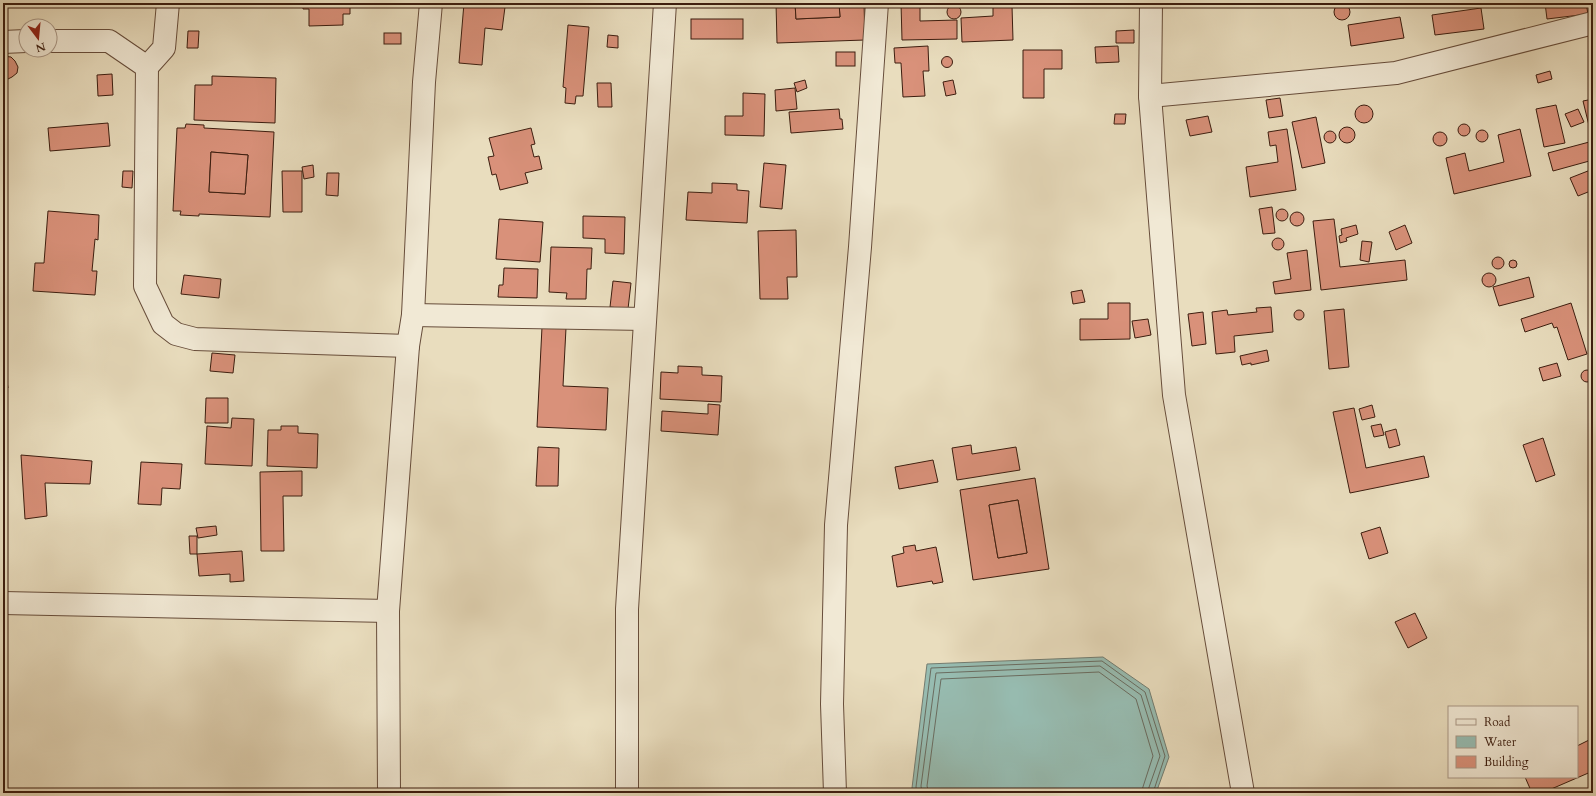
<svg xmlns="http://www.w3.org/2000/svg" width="1596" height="796" viewBox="0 0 1596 796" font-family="Cardo,serif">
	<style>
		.water { fill: #97bcb1; stroke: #737c70 }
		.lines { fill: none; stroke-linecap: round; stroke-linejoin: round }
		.shore { stroke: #6a6c60; stroke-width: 1 }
		.building { fill: #d9917a; stroke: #3c1d0f; fill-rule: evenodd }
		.minor-casing { stroke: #674d3b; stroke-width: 24 }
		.minor { stroke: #f1e9d5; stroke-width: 22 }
	</style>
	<rect width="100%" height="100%" fill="#e9ddbe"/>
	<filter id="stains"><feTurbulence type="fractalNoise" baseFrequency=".005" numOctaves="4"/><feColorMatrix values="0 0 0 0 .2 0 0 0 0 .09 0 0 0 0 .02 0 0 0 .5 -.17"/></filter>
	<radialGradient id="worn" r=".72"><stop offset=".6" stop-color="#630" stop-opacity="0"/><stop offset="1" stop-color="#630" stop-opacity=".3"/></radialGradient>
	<polygon class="water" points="1103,657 1149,689 1169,757 1156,793 914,793 912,788 927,664"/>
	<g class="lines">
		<g class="shore">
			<polyline points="917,793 916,787 931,668 1102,661 1145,692 1165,756 1153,793"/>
			<polyline points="922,793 921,786 936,673 1100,666 1141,695 1160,756 1147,793"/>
			<polyline points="929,793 927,786 941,679 1099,672 1136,699 1153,756 1141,793"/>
		</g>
	</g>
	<g class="building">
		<polygon points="303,3 350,3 350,14 343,14 343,25 309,26 309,9 303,9"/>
		<polygon points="464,3 505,7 502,30 485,28 482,65 459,63"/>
		<polygon points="743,3 767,3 766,6 743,4"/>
		<polygon points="776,3 795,3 796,19 840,17 839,3 864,3 865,40 777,43"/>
		<polygon points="795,3 839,3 840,17 796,19"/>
		<polygon points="901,3 920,3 920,21 957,20 957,39 902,40"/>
		<polygon points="1545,3 1586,3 1588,14 1547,19"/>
		<circle cx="1342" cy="12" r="8"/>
		<circle cx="954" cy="12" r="7"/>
		<polygon points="993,6 1012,6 1013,40 962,42 961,18 993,16"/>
		<polygon points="1481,8 1484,29 1435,35 1432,15"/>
		<polygon points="1400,17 1404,38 1351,46 1348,25"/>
		<rect x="691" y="19" width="52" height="20"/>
		<polygon points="568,25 589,27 583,96 576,96 575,104 565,103 566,88 563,87"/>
		<polygon points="1134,30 1134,43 1116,43 1116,31"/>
		<polygon points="188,31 199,31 198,48 187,48"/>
		<rect x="384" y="33" width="17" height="11"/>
		<polygon points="608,35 618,36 618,48 607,47"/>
		<polygon points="928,46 929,71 923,71 925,96 903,97 901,63 895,63 894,48"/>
		<polygon points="1118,46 1119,62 1096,63 1095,47"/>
		<polygon points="1023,50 1062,50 1062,69 1044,69 1044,98 1023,98"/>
		<rect x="836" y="52" width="19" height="14"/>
		<polygon points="3,56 11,57 15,61 18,67 17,73 12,77 6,80 3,79"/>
		<circle cx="947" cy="62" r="5.5"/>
		<polygon points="1550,71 1552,79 1538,83 1536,75"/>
		<polygon points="112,74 113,95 98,96 97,75"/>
		<polygon points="212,76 276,78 275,123 194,120 195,85 212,85"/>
		<polygon points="805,80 807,88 797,92 794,83"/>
		<polygon points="953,80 956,94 946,96 943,82"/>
		<polygon points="597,83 611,83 612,107 598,107"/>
		<polygon points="795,88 797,109 776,111 775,90"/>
		<polygon points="743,93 765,94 764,136 725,135 725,116 743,116"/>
		<polygon points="1280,98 1283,116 1269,118 1266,100"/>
		<polygon points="1593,99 1593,138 1592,138 1583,101"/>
		<polygon points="1556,105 1565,143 1544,147 1536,109"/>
		<circle cx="1364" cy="114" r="9"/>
		<polygon points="3,106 4,106 4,152 3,153"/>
		<polygon points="839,109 840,119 842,119 843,129 791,133 789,112"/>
		<polygon points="1578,109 1584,122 1571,127 1565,114"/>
		<polygon points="1115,114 1126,114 1125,124 1114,124"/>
		<polygon points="1208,116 1212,132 1190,136 1186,120"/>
		<polygon points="1316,117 1325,163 1302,168 1292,122"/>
		<polygon points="108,123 110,146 50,151 48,128"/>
		<circle cx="1464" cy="130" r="6"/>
		<path d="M186 124 204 125V128L274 132 270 217 199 214V216L180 215 181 211H173L177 128H185ZM211 152 248 155 245 194 209 192Z"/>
		<circle cx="1347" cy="135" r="8"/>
		<polygon points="531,128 535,144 531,145 534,157 539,156 542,169 525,173 528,183 500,190 496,174 492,175 488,157 494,156 489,138"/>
		<polygon points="1287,129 1296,190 1250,197 1246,167 1278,162 1276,145 1270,146 1268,132"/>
		<polygon points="1520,129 1531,176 1454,194 1446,158 1465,153 1469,171 1504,162 1498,135"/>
		<circle cx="1482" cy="136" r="6"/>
		<circle cx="1330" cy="137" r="6"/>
		<circle cx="1440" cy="139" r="7"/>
		<polygon points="1593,141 1593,160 1553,171 1548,153"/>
		<polygon points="211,152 248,155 245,194 209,192"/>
		<polygon points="764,163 786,165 782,209 760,207"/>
		<polygon points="313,165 314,177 304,179 302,167"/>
		<polygon points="1593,169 1593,190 1578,196 1570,178"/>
		<polygon points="123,171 133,171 132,188 122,187"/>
		<polygon points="282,171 302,171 302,212 283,212"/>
		<polygon points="327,173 339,173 338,196 326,195"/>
		<polygon points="712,183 737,184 737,190 749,191 747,223 686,220 688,192 712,193"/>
		<polygon points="1272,207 1275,233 1263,234 1259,209"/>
		<circle cx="1282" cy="215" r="6"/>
		<polygon points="48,211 99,215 98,240 95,239 92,271 97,271 95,295 33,291 35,263 44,263"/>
		<circle cx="1297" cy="219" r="7"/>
		<polygon points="583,216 625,217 624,254 605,253 605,239 583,238"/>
		<polygon points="499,219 543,222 540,262 496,259"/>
		<polygon points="1334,219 1340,267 1405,260 1407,280 1321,290 1313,221"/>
		<polygon points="1356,225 1358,234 1346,238 1347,241 1340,243 1339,236 1342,235 1341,229"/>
		<polygon points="1405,225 1412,243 1396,250 1389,232"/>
		<polygon points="796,230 797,277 787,277 788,299 760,299 758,231"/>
		<circle cx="1278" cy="244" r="6"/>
		<polygon points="1362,241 1372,242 1369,262 1360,260"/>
		<polygon points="551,247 592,248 591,269 587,269 586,299 566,299 567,293 549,292"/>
		<polygon points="1307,250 1311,290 1275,294 1273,282 1291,279 1287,253"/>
		<circle cx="1498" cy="263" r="6"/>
		<circle cx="1513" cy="264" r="4"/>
		<polygon points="504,268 538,269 537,298 498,297 499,285 503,285"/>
		<circle cx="1489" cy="280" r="7"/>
		<polygon points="184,275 221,279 219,298 181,294"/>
		<polygon points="1529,277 1534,297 1499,306 1493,287"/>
		<polygon points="613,281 631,283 628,309 610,307"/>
		<polygon points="1082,290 1085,302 1073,304 1071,292"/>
		<polygon points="1108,303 1130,303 1130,339 1080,340 1080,319 1108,319"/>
		<polygon points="1571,303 1587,354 1568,360 1557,327 1554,328 1552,323 1525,332 1521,319"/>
		<polygon points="1271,307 1273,332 1234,336 1235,352 1216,354 1212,312 1227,310 1228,315 1257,312 1256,308"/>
		<polygon points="1344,309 1349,367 1329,369 1324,311"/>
		<circle cx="1299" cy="315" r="5"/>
		<polygon points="1203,312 1206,344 1192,346 1188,314"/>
		<polygon points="1148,319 1151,335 1135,338 1132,321"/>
		<polygon points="542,327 566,328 563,386 608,388 606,430 537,427"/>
		<polygon points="1267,350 1269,361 1251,365 1251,363 1242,365 1240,356"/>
		<polygon points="212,353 235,355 233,373 210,371"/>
		<polygon points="3,355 8,388 3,389"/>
		<polygon points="1557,363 1561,376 1543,381 1539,368"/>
		<polygon points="678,366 702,367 702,375 722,376 721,402 660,399 661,372 678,373"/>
		<circle cx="1587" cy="376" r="6"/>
		<polygon points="206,398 228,398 228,423 205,423"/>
		<polygon points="708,404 720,405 718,435 661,431 662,411 708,414"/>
		<polygon points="1372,405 1375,417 1362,420 1359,409"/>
		<polygon points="1354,408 1366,468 1424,456 1429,477 1350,493 1333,412"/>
		<polygon points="232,418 254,419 252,466 205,464 207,426 231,428"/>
		<polygon points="1381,424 1384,435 1374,437 1371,426"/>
		<polygon points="281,426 298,426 298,433 318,434 317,468 267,466 268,430 281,430"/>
		<polygon points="1396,429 1400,445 1389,448 1385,432"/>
		<polygon points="1543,438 1555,475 1536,482 1523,445"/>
		<polygon points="971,445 972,454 1016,447 1020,470 957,480 952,448"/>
		<polygon points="538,447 559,448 558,486 536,486"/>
		<polygon points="21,455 92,461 90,484 45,483 47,516 25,519"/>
		<polygon points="933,460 938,482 899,489 895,467"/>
		<polygon points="141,462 182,464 180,489 162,488 161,505 138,504"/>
		<polygon points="302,471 302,496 283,496 284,551 261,551 260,472"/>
		<path d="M1035 478 1049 569 973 580 960 490ZM1018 500 1027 553 998 558 989 505Z"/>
		<polygon points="1018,500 1027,553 998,558 989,505"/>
		<polygon points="216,526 217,535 198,538 196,528"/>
		<polygon points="1380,527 1388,553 1369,559 1361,533"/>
		<polygon points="189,536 197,536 197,554 190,554"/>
		<polygon points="915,545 916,551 936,547 943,582 933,584 932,581 897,587 892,556 904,553 903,547"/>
		<polygon points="242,551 244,581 230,582 230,574 199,576 197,554"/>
		<polygon points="1415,613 1427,638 1408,648 1395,622"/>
		<polygon points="1589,740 1593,750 1593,771 1542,793 1532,793 1525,777 1577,777 1577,746"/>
	</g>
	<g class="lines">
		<defs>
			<g id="minor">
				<polyline points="168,3 164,48 147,67 145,286 163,324 176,334 195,339 408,346"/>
				<polyline points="1151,3 1150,96 1174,395 1243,793"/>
				<polyline points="50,41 109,41 147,67"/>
				<polyline points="3,42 26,41"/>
				<polyline points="1150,96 1396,73 1593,23"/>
				<polyline points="413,315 645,319"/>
				<polyline points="3,603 388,611"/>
				<polyline points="389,793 388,611 408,346 413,315 424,82 431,3"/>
				<polyline points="627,793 627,609 665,3"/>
				<polyline points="835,793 832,704 836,525 860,247 877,3"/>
			</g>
		</defs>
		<use href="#minor" class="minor-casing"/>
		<use href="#minor" class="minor"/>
	</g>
	<rect width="1596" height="796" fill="none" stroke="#e9ddbe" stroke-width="16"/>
	<rect x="4" y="4" width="1588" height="788" fill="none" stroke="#3c1d0f" stroke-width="2"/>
	<rect x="8" y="8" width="1580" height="780" fill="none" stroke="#3c1d0f"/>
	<rect x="1448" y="706" width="130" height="72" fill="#f1e9d5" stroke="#a99786"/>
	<rect x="1456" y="719" width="20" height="6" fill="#f1e9d5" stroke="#a99786"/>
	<text x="1484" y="726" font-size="12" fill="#3c1d0f">Road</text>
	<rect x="1456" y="736" width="20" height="12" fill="#97bcb1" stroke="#a99786"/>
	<text x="1484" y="746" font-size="12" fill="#3c1d0f">Water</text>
	<rect x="1456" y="756" width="20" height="12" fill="#d9917a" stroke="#a99786"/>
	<text x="1484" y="766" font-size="12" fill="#3c1d0f">Building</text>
	<g transform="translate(38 38) rotate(164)"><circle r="19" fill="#f1e9d5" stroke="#a99786"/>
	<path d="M0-3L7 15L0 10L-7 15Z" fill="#8f2418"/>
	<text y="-6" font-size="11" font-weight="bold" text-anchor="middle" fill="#3c1d0f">N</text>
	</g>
	<rect width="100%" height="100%" filter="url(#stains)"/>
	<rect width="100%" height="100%" fill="url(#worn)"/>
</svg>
